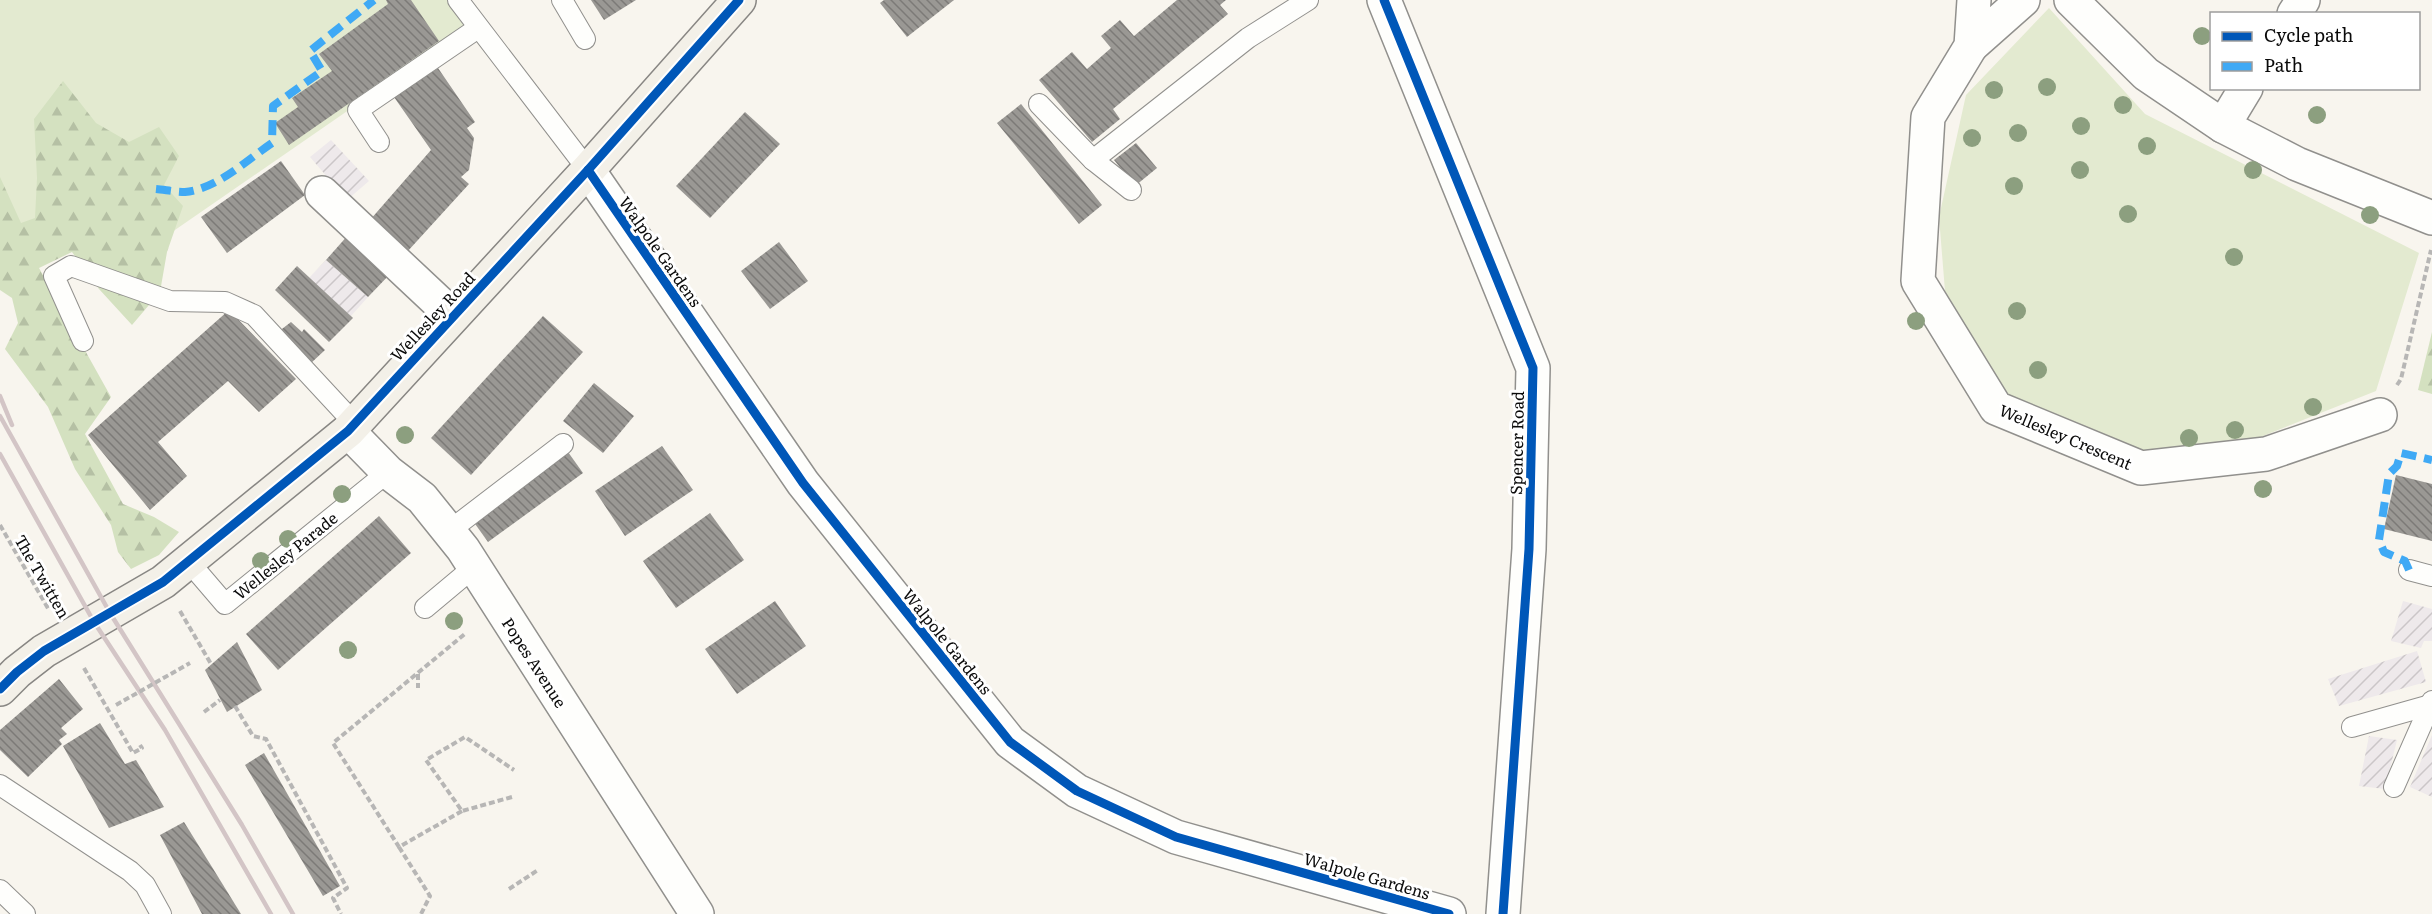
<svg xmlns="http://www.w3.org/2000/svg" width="2432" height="914" viewBox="0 0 2432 914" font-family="Literata,serif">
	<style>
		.industrial { fill: url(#industrial-furrows) }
		.green { fill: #e3ead0 }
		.forest { fill: url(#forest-firs) }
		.building { fill: url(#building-back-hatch) }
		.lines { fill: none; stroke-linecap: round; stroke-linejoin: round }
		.lane-casing { stroke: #91908d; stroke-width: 22 }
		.street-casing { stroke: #91908d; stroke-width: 36 }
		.secondary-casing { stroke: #888683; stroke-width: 36 }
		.path { stroke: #b7b6b5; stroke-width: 4; stroke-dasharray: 6 3; stroke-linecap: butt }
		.lane { stroke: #fefefc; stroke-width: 20 }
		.street { stroke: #fefefc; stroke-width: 33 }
		.secondary { stroke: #f3f0e8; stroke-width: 33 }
		.rail { stroke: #d3c5c6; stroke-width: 4.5 }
		.path-bridge { stroke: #b7b6b5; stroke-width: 4; stroke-dasharray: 6 3; stroke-linecap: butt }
		.quiet { stroke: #3fa9f5; stroke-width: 8; stroke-dasharray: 15 8; stroke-linecap: butt }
		.cycleway-casing { stroke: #fff; stroke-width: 13 }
		.cycleway { stroke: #0057b8; stroke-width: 9 }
		.tree { fill: #8c9f7f }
		.labels { text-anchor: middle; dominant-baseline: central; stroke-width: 6; stroke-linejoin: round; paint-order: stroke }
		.street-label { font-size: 16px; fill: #0a0a0a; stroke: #fff }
	</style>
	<defs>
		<pattern id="industrial-furrows" width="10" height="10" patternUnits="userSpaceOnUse" patternTransform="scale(1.5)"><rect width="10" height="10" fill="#eee9eb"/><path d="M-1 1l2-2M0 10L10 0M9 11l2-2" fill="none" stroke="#cbc6c8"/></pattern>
		<pattern id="forest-firs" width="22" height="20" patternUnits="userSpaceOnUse" patternTransform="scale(1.5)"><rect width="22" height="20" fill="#d4e1c0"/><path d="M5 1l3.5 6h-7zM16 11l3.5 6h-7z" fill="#b5c0a4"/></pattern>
		<pattern id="building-back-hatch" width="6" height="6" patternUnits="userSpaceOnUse" patternTransform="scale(1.5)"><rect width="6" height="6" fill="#9a9894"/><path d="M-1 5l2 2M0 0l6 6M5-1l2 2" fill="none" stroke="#7c7a77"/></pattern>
	</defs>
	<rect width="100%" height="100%" fill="#f8f5ee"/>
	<g class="industrial">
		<polygon points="331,140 369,181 347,200 310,157"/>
		<polygon points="326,260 368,297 351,316 309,278"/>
		<polygon points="2403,601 2432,609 2432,641 2424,641 2421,648 2391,641"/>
		<polygon points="2417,651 2426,682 2339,706 2328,679"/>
		<polygon points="2432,735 2432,797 2410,787"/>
		<polygon points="2369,736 2397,740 2385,789 2359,786"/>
	</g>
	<g class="green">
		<polygon points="0,0 468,0 479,20 146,250 64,243 0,275"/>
		<polygon points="2049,8 2145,114 2419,253 2376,391 2243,444 2132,452 2010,400 1945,291 1939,217 1966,95"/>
	</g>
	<g class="forest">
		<polygon points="63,81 96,123 129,142 159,127 179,156 164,185 183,206 167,252 160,292 132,325 99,289 72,252 39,268 111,397 85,434 123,504 154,517 179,532 159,555 131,569 118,552 111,525 75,469 48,407 5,349 18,323 12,298 0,290 0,177 21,223 35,218 37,178 34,119"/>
		<polygon points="2432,332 2432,394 2418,390"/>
	</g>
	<g class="building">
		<polygon points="386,0 411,0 439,41 289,145 275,123 298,107 292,98 332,71 319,54 388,4"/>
		<polygon points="591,0 636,0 604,20"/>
		<polygon points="884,0 954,0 907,37 880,3"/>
		<polygon points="1177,0 1226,0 1220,5 1228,14 1113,109 1120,119 1092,142 1039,80 1072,52 1087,69 1111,48 1101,36 1120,20 1134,36"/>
		<polygon points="438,68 475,122 467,128 474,138 469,170 461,177 469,184 407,252 370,220 431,150 394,97"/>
		<polygon points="1021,104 1102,205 1079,224 997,123"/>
		<polygon points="745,112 780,144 710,218 676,186"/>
		<polygon points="1136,143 1157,168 1135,186 1114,160"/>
		<polygon points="281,161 305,195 227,253 201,217"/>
		<polygon points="349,234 392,272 368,297 326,260"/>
		<polygon points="779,242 808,281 770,309 741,271"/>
		<polygon points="297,266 353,318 329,342 275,290"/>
		<polygon points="229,310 296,379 259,412 228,381 158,442 187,476 150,510 88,435"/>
		<polygon points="543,316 583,352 471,475 431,438"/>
		<polygon points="291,322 302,332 304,329 325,350 310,364 278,332"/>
		<polygon points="594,383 634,416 603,453 563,421"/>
		<polygon points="662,446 693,490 625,536 595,491"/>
		<polygon points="568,452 583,473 488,542 473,521"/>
		<polygon points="2396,475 2432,484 2432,541 2384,529"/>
		<polygon points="710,513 744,560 676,608 643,561"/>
		<polygon points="379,516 411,553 278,670 246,634"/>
		<polygon points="775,601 806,646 737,694 705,649"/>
		<polygon points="237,642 262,690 227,712 205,670"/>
		<polygon points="59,679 83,709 61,728 67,734 59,740 62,744 28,777 0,750 0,730"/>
		<polygon points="100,723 125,764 136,760 164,807 109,828 63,746"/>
		<polygon points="264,753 340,886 323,896 245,765"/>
		<polygon points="184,822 212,867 241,914 202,914 160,835"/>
	</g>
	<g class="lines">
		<defs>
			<g id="lane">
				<polyline points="458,0 588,170"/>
				<polyline points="562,0 585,39"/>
				<polyline points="1039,104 1093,160 1131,190"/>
				<polyline points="379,142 358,110 478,28"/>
				<polyline points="1093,160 1248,38 1308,0"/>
				<polyline points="83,341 54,276 71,266 170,301 225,302 254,315 355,424"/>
				<polyline points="449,531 563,444"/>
				<polyline points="189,562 225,604 388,472"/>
				<polyline points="2409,570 2432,576"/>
				<polyline points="425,608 474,567"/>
				<polyline points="2352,727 2430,705"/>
				<polyline points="0,785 130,871 145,885 161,914"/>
				<polyline points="2394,787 2432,701"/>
				<polyline points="0,890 25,914"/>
			</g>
			<g id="street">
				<polyline points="1384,0 1533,368 1529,549 1503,914"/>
				<polyline points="1974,0 1971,46 1928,117 1918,281 1996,408 2141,468 2266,454 2380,415"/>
				<polyline points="2071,0 2146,74 2223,126 2297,164 2432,218"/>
				<polyline points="2294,14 2303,0"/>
				<polyline points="1971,46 2023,0"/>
				<polyline points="2223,126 2246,88"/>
				<polyline points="588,170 803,483 1010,742 1077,791 1176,837 1449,914"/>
				<polyline points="322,193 452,315"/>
				<polyline points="348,431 388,472 422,498 463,549 697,914"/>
			</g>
			<polyline id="secondary" points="0,689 17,672 44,651 163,582 348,431 588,170 739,0"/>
		</defs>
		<use href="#lane" class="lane-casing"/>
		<use href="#street" class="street-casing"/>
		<use href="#secondary" class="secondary-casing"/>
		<g class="path">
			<polyline points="2397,385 2401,379 2431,250"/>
			<polyline points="0,525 49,610"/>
			<polyline points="180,611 211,664"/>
			<polyline points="84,668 133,753 142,748 140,745"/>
			<polyline points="418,674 418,688"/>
			<polyline points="235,706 253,736 266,739 347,888 333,898 341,914"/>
			<polyline points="204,712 220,700"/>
			<polyline points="512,797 462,811 426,760 465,737 514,770"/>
			<polyline points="462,811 399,847 333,743 466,633"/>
			<polyline points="399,847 430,896 421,914"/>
			<polyline points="509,889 538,870"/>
		</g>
		<use href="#lane" class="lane"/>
		<use href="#street" class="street"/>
		<use href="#secondary" class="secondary"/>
		<g class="rail">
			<polyline points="0,396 12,425"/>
			<polyline points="0,416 110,613 242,825 293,914"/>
			<polyline points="0,454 94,622 165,730 271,914"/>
		</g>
		<polyline class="path-bridge" points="116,705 190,663"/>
		<g class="quiet">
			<path d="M156 189C166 190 176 192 185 192 217 189 247 160 272 143L273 106 322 71 310 51 374 0"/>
			<polyline points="2409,570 2405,561 2384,552 2379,540 2389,474 2397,466 2401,453 2432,460"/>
		</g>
		<defs>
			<g id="cycleway">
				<polyline points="1384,0 1533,368 1529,549 1503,914"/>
				<polyline points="588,170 803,483 1010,742 1077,791 1176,837 1449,914"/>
				<polyline points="0,689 17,672 44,651 163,582 348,431 588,170 739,0"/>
			</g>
		</defs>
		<use href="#cycleway" class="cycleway-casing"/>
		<use href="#cycleway" class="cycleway"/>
	</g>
	<g class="tree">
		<circle cx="2202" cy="36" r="9"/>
		<circle cx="2047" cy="87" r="9"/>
		<circle cx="1994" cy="90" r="9"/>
		<circle cx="2123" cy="105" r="9"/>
		<circle cx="2317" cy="115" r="9"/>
		<circle cx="2081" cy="126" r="9"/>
		<circle cx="2018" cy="133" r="9"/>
		<circle cx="1972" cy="138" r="9"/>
		<circle cx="2147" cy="146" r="9"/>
		<circle cx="2080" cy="170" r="9"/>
		<circle cx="2253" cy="170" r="9"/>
		<circle cx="2014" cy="186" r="9"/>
		<circle cx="2128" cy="214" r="9"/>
		<circle cx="2370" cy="215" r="9"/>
		<circle cx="2234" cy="257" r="9"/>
		<circle cx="2017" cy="311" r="9"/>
		<circle cx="1916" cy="321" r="9"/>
		<circle cx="2038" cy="370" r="9"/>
		<circle cx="2313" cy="407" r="9"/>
		<circle cx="2235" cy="430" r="9"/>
		<circle cx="405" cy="435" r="9"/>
		<circle cx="2189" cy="438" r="9"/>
		<circle cx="2263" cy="489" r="9"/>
		<circle cx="342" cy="494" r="9"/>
		<circle cx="288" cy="539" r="9"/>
		<circle cx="261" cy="561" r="9"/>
		<circle cx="454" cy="621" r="9"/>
		<circle cx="348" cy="650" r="9"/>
	</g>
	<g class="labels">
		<g class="street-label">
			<text transform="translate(661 251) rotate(55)">Walpole Gardens</text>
			<text transform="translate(432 316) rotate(-47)">Wellesley Road</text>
			<text transform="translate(2066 436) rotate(23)">Wellesley Crescent</text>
			<text transform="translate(1516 443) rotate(-89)">Spencer Road</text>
			<text transform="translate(285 555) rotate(-39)">Wellesley Parade</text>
			<text transform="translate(43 576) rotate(60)">The Twitten</text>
			<text transform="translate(948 641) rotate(51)">Walpole Gardens</text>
			<text transform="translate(535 662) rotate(57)">Popes Avenue</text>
			<text transform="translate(1367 875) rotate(16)">Walpole Gardens</text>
		</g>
	</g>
	<rect x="2210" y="12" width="210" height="78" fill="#ffffff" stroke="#9d9d9d" stroke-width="1.5"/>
	<rect x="2222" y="32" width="30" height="9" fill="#0057b8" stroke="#9d9d9d" stroke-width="1.5"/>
	<text x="2264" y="42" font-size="18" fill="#0a0a0a">Cycle path</text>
	<rect x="2222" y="62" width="30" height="9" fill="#3fa9f5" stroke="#9d9d9d" stroke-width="1.5"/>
	<text x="2264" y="72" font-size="18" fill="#0a0a0a">Path</text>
</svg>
